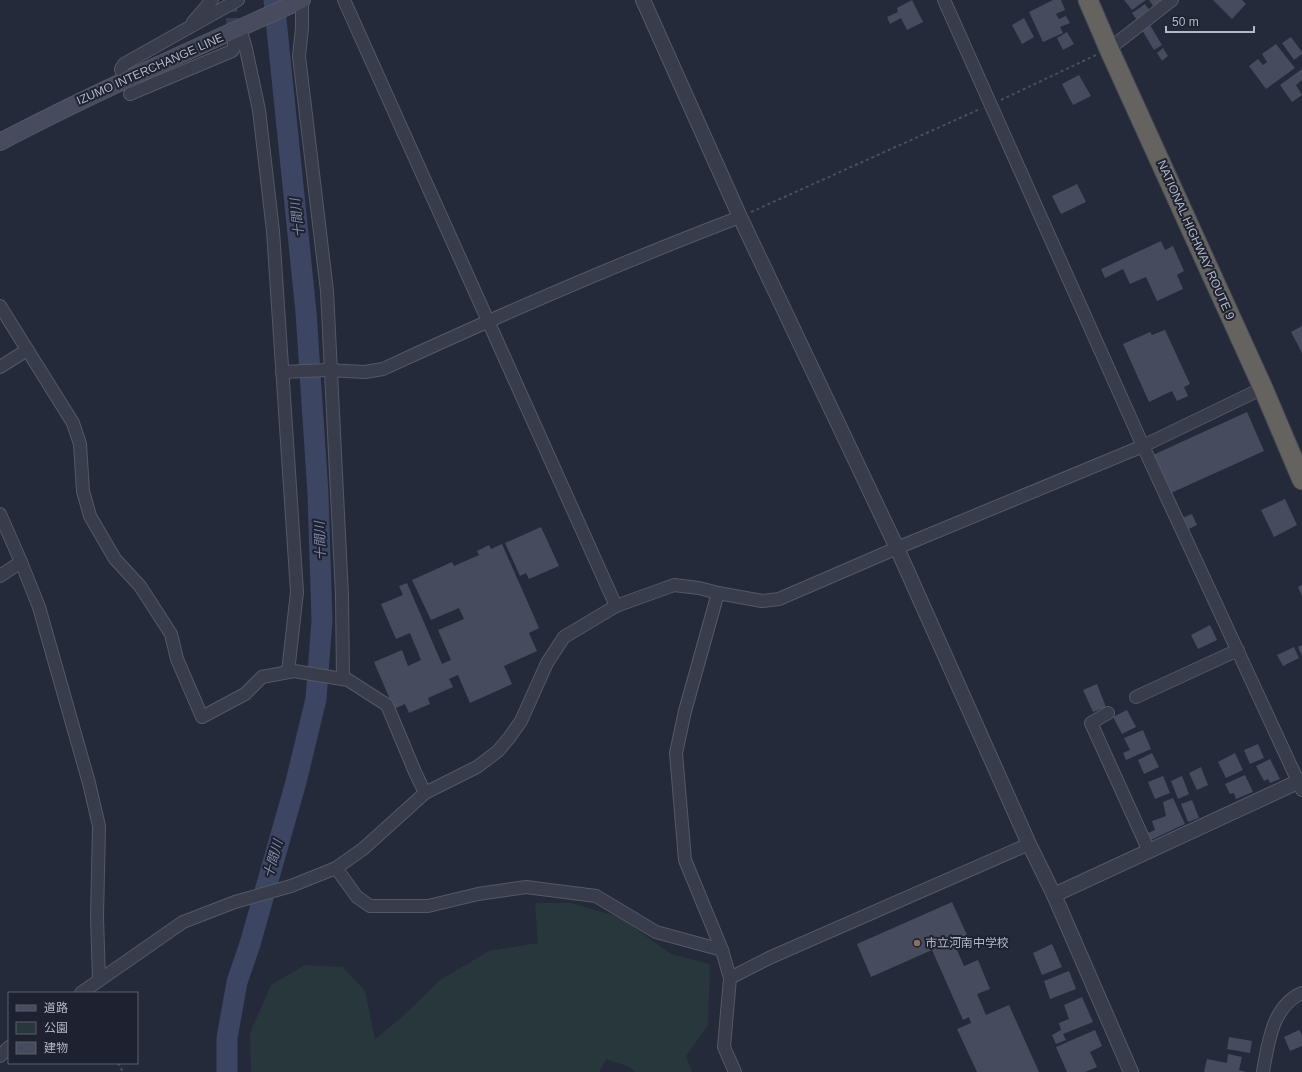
<svg xmlns="http://www.w3.org/2000/svg" width="1302" height="1072" viewBox="0 0 1302 1072" font-family="Helvetica,'Noto Sans JP',sans-serif">
	<style>
		.green { fill: #28373c }
		.lines { fill: none; stroke-linecap: round; stroke-linejoin: round }
		.river { stroke: #3c4562; stroke-width: 21 }
		.building { fill: #464b5e }
		.minor-tunnel { stroke: #3a3f4f; stroke-width: 12; stroke-dasharray: 12 6; stroke-linecap: butt }
		.minor-casing { stroke: #545866; stroke-width: 14 }
		.tertiary-casing { stroke: #545866; stroke-width: 16 }
		.secondary-casing { stroke: #545866; stroke-width: 18 }
		.trunk-casing { stroke: #414553; stroke-width: 21 }
		.path { stroke: #455259; stroke-width: 2; stroke-dasharray: 3 3; stroke-linecap: butt }
		.minor { stroke: #393d4b; stroke-width: 12 }
		.tertiary { stroke: #393d4b; stroke-width: 14 }
		.secondary { stroke: #474b5d; stroke-width: 16 }
		.trunk { stroke: #646360; stroke-width: 19 }
		.education-dot { fill: #8d6e63; stroke: #1e2230; stroke-width: 1.5 }
		.labels { text-anchor: middle; dominant-baseline: central; stroke-width: 4; stroke-linejoin: round; paint-order: stroke }
		.street-label { font-size: 12px; fill: #b4b8c6; stroke: #1e2230 }
		.poi-label { font-size: 12px; fill: #b4b8c6; stroke: #1e2230; text-anchor: start }
		.water-label { font-size: 13px; font-style: italic; fill: #7e89ab; stroke: #1e2230 }
	</style>
	<rect width="100%" height="100%" fill="#252a3a"/>
	<polygon class="green" points="535,903 571,903 619,917 671,954 710,964 708,1025 686,1056 692,1072 635,1072 630,1067 606,1059 599,1072 251,1072 250,1033 271,985 305,965 343,967 365,991 375,1039 401,1018 440,980 489,951 538,943"/>
	<g class="lines">
		<polyline class="river" points="227,1072 227,1038 237,982 250,944 296,782 316,699 322,620 318,494 306,312 274,0"/>
	</g>
	<g class="building">
		<polygon points="912,0 923,22 907,30 901,18 890,24 887,17 898,12 897,8"/>
		<polygon points="1053,0 1061,0 1065,10 1056,14 1059,19 1066,16 1070,23 1060,27 1063,33 1043,42 1029,12"/>
		<polygon points="1124,0 1146,0 1132,10"/>
		<polygon points="1149,0 1164,0 1154,7"/>
		<polygon points="1213,0 1242,0 1246,4 1232,19"/>
		<polygon points="1145,4 1150,11 1137,20 1132,13"/>
		<polygon points="1024,18 1034,37 1022,44 1012,25"/>
		<polygon points="1150,25 1162,45 1154,50 1142,30"/>
		<polygon points="1067,32 1074,44 1063,50 1057,38"/>
		<polygon points="1291,37 1302,52 1302,54 1294,60 1282,43"/>
		<polygon points="1276,44 1295,68 1266,89 1249,66 1258,59 1263,65 1267,62 1262,54"/>
		<polygon points="1163,48 1168,56 1162,61 1157,53"/>
		<polygon points="1302,69 1302,80 1296,85 1302,95 1292,102 1280,85"/>
		<polygon points="1079,75 1091,96 1073,105 1062,84"/>
		<polygon points="1077,184 1086,202 1061,214 1052,196"/>
		<polygon points="1161,241 1165,250 1173,246 1184,271 1177,275 1183,289 1157,301 1146,277 1130,284 1123,269 1105,278 1101,269"/>
		<polygon points="1302,326 1302,353 1291,332"/>
		<polygon points="1165,330 1190,384 1184,387 1188,396 1177,401 1172,391 1149,402 1123,344 1150,332 1152,335"/>
		<polygon points="1247,412 1264,451 1171,493 1153,455"/>
		<polygon points="1285,499 1297,525 1274,537 1261,510"/>
		<polygon points="1192,514 1197,525 1187,530 1182,518"/>
		<polygon points="541,527 559,566 529,579 526,573 520,576 505,543"/>
		<polygon points="502,544 539,628 529,633 537,651 504,666 512,684 470,703 458,675 449,679 453,687 428,698 430,704 409,713 405,704 394,709 374,662 402,650 408,666 421,660 410,633 396,639 381,604 403,595 399,586 407,583 442,664 451,660 438,630 464,619 459,608 431,620 412,580 452,562 454,566 479,555 477,551 489,545 491,549"/>
		<polygon points="1302,585 1302,596 1298,587"/>
		<polygon points="1210,625 1217,640 1198,649 1191,635"/>
		<polygon points="1302,645 1302,656 1298,647"/>
		<polygon points="1294,647 1299,658 1283,666 1277,655"/>
		<polygon points="1097,684 1106,707 1093,712 1083,690"/>
		<polygon points="1127,710 1136,727 1122,734 1113,717"/>
		<polygon points="1143,730 1151,749 1126,760 1123,753 1130,750 1124,738"/>
		<polygon points="1258,744 1264,758 1250,764 1244,750"/>
		<polygon points="1152,753 1159,767 1144,774 1138,760"/>
		<polygon points="1235,753 1243,770 1226,778 1218,762"/>
		<polygon points="1270,759 1280,779 1270,783 1268,779 1264,781 1256,766"/>
		<polygon points="1201,767 1208,785 1197,790 1189,773"/>
		<polygon points="1245,775 1253,792 1236,799 1234,793 1230,794 1225,784"/>
		<polygon points="1163,776 1170,793 1155,799 1148,782"/>
		<polygon points="1182,776 1189,794 1178,799 1171,781"/>
		<polygon points="1173,798 1185,824 1151,840 1148,833 1155,830 1152,821 1166,816 1163,802"/>
		<polygon points="1192,800 1199,818 1188,822 1181,804"/>
		<polygon points="952,902 971,944 957,950 964,966 978,960 990,989 977,994 986,1015 1009,1005 1039,1072 977,1072 957,1029 971,1023 969,1017 963,1020 932,950 871,977 857,944"/>
		<polygon points="1052,944 1062,967 1042,975 1033,953"/>
		<polygon points="1069,971 1076,989 1050,999 1044,981"/>
		<polygon points="1082,997 1093,1022 1063,1034 1066,1040 1056,1044 1052,1035 1061,1030 1059,1023 1069,1019 1064,1005"/>
		<polygon points="1095,1030 1102,1046 1090,1052 1097,1067 1085,1072 1067,1072 1056,1047"/>
		<polygon points="1299,1030 1302,1035 1302,1046 1290,1051 1284,1037"/>
		<polygon points="1229,1037 1252,1041 1250,1053 1227,1049"/>
		<polygon points="1228,1054 1242,1057 1239,1070 1246,1072 1204,1072 1207,1059 1227,1063"/>
	</g>
	<g class="lines">
		<polyline class="minor-tunnel" points="231,0 233,39"/>
		<defs>
			<g id="minor">
				<polyline points="302,0 302,28 299,56 327,291 342,595 343,679"/>
				<polyline points="344,0 616,606"/>
				<polyline points="944,0 1143,446 1302,790"/>
				<polyline points="193,22 212,0"/>
				<polyline points="240,28 246,49 259,110 273,231 297,592 288,672"/>
				<polyline points="1109,49 1172,0"/>
				<polyline points="122,72 121,69 124,64 238,0"/>
				<polyline points="130,94 232,51 234,48 234,42"/>
				<polyline points="0,306 73,423 80,444 83,491 90,516 115,559 140,586 171,634 177,659 202,717 245,694 262,677 294,671 348,680 387,705 415,772 425,793"/>
				<polyline points="0,367 27,350"/>
				<path d="M282 372 327 370 365 372 383 369C500 315 619 263 740 217"/>
				<polyline points="0,514 21,562 39,607 89,783 99,826 97,917 99,980"/>
				<polyline points="0,576 21,562"/>
				<polyline points="718,593 685,711 676,753 685,860 722,950 730,978 724,1047 735,1072"/>
				<polyline points="1136,697 1238,650"/>
				<polyline points="1108,713 1091,723 1149,851"/>
				<polyline points="336,868 357,897 370,906 428,906 478,894 526,887 596,896 656,932 722,950"/>
				<polyline points="730,978 769,958 1029,844"/>
				<polyline points="81,993 183,922 235,902 291,886 336,868 363,849 425,793 477,767 498,751 509,738 521,721 547,663 564,637 616,606 674,585 699,588 718,593 762,601 779,599 897,548 1143,446 1263,388"/>
				<polyline points="0,1056 9,1047"/>
				<path d="M1263 1072C1268 1044 1272 1006 1302 993"/>
			</g>
			<g id="tertiary">
				<polyline points="643,0 740,217 897,548 1029,844 1054,895 1131,1072"/>
				<polyline points="1054,895 1302,780"/>
			</g>
			<path id="secondary" d="M0 142C99 90 200 46 302 0"/>
			<polyline id="trunk" points="1088,0 1109,49 1263,388 1302,480"/>
		</defs>
		<use href="#minor" class="minor-casing"/>
		<use href="#tertiary" class="tertiary-casing"/>
		<use href="#secondary" class="secondary-casing"/>
		<use href="#trunk" class="trunk-casing"/>
		<g class="path">
			<polyline points="1001,100 1096,55"/>
			<polyline points="751,212 980,109"/>
			<polyline points="118,1063 123,1072"/>
		</g>
		<use href="#minor" class="minor"/>
		<use href="#tertiary" class="tertiary"/>
		<use href="#secondary" class="secondary"/>
		<use href="#trunk" class="trunk"/>
	</g>
	<circle class="education-dot" cx="917" cy="943" r="4"/>
	<g class="labels">
		<g class="street-label">
			<text transform="translate(150 69) rotate(-24)">IZUMO INTERCHANGE LINE</text>
			<text transform="translate(1196 240) rotate(66)">NATIONAL HIGHWAY ROUTE 9</text>
		</g>
		<g class="poi-label">
			<text x="925" y="943">市立河南中学校</text>
		</g>
		<g class="water-label">
			<text transform="translate(297 218) rotate(-96)">十間川</text>
			<text transform="translate(320 541) rotate(-92)">十間川</text>
			<text transform="translate(273 859) rotate(-74)">十間川</text>
		</g>
	</g>
	<rect x="8" y="992" width="130" height="72" fill="#1e2230" stroke="#5a5e6c"/>
	<rect x="16" y="1005" width="20" height="6" fill="#474b5d" stroke="#5a5e6c"/>
	<text x="44" y="1012" font-size="12" fill="#b4b8c6">道路</text>
	<rect x="16" y="1022" width="20" height="12" fill="#28373c" stroke="#5a5e6c"/>
	<text x="44" y="1032" font-size="12" fill="#b4b8c6">公園</text>
	<rect x="16" y="1042" width="20" height="12" fill="#464b5e" stroke="#5a5e6c"/>
	<text x="44" y="1052" font-size="12" fill="#b4b8c6">建物</text>
	<path d="M1166 26v6h88v-6" fill="none" stroke="#b4b8c6" stroke-width="2"/>
	<text x="1172" y="26" font-size="12" fill="#b4b8c6" stroke="#1e2230" stroke-width="3" paint-order="stroke">50 m</text>
</svg>
